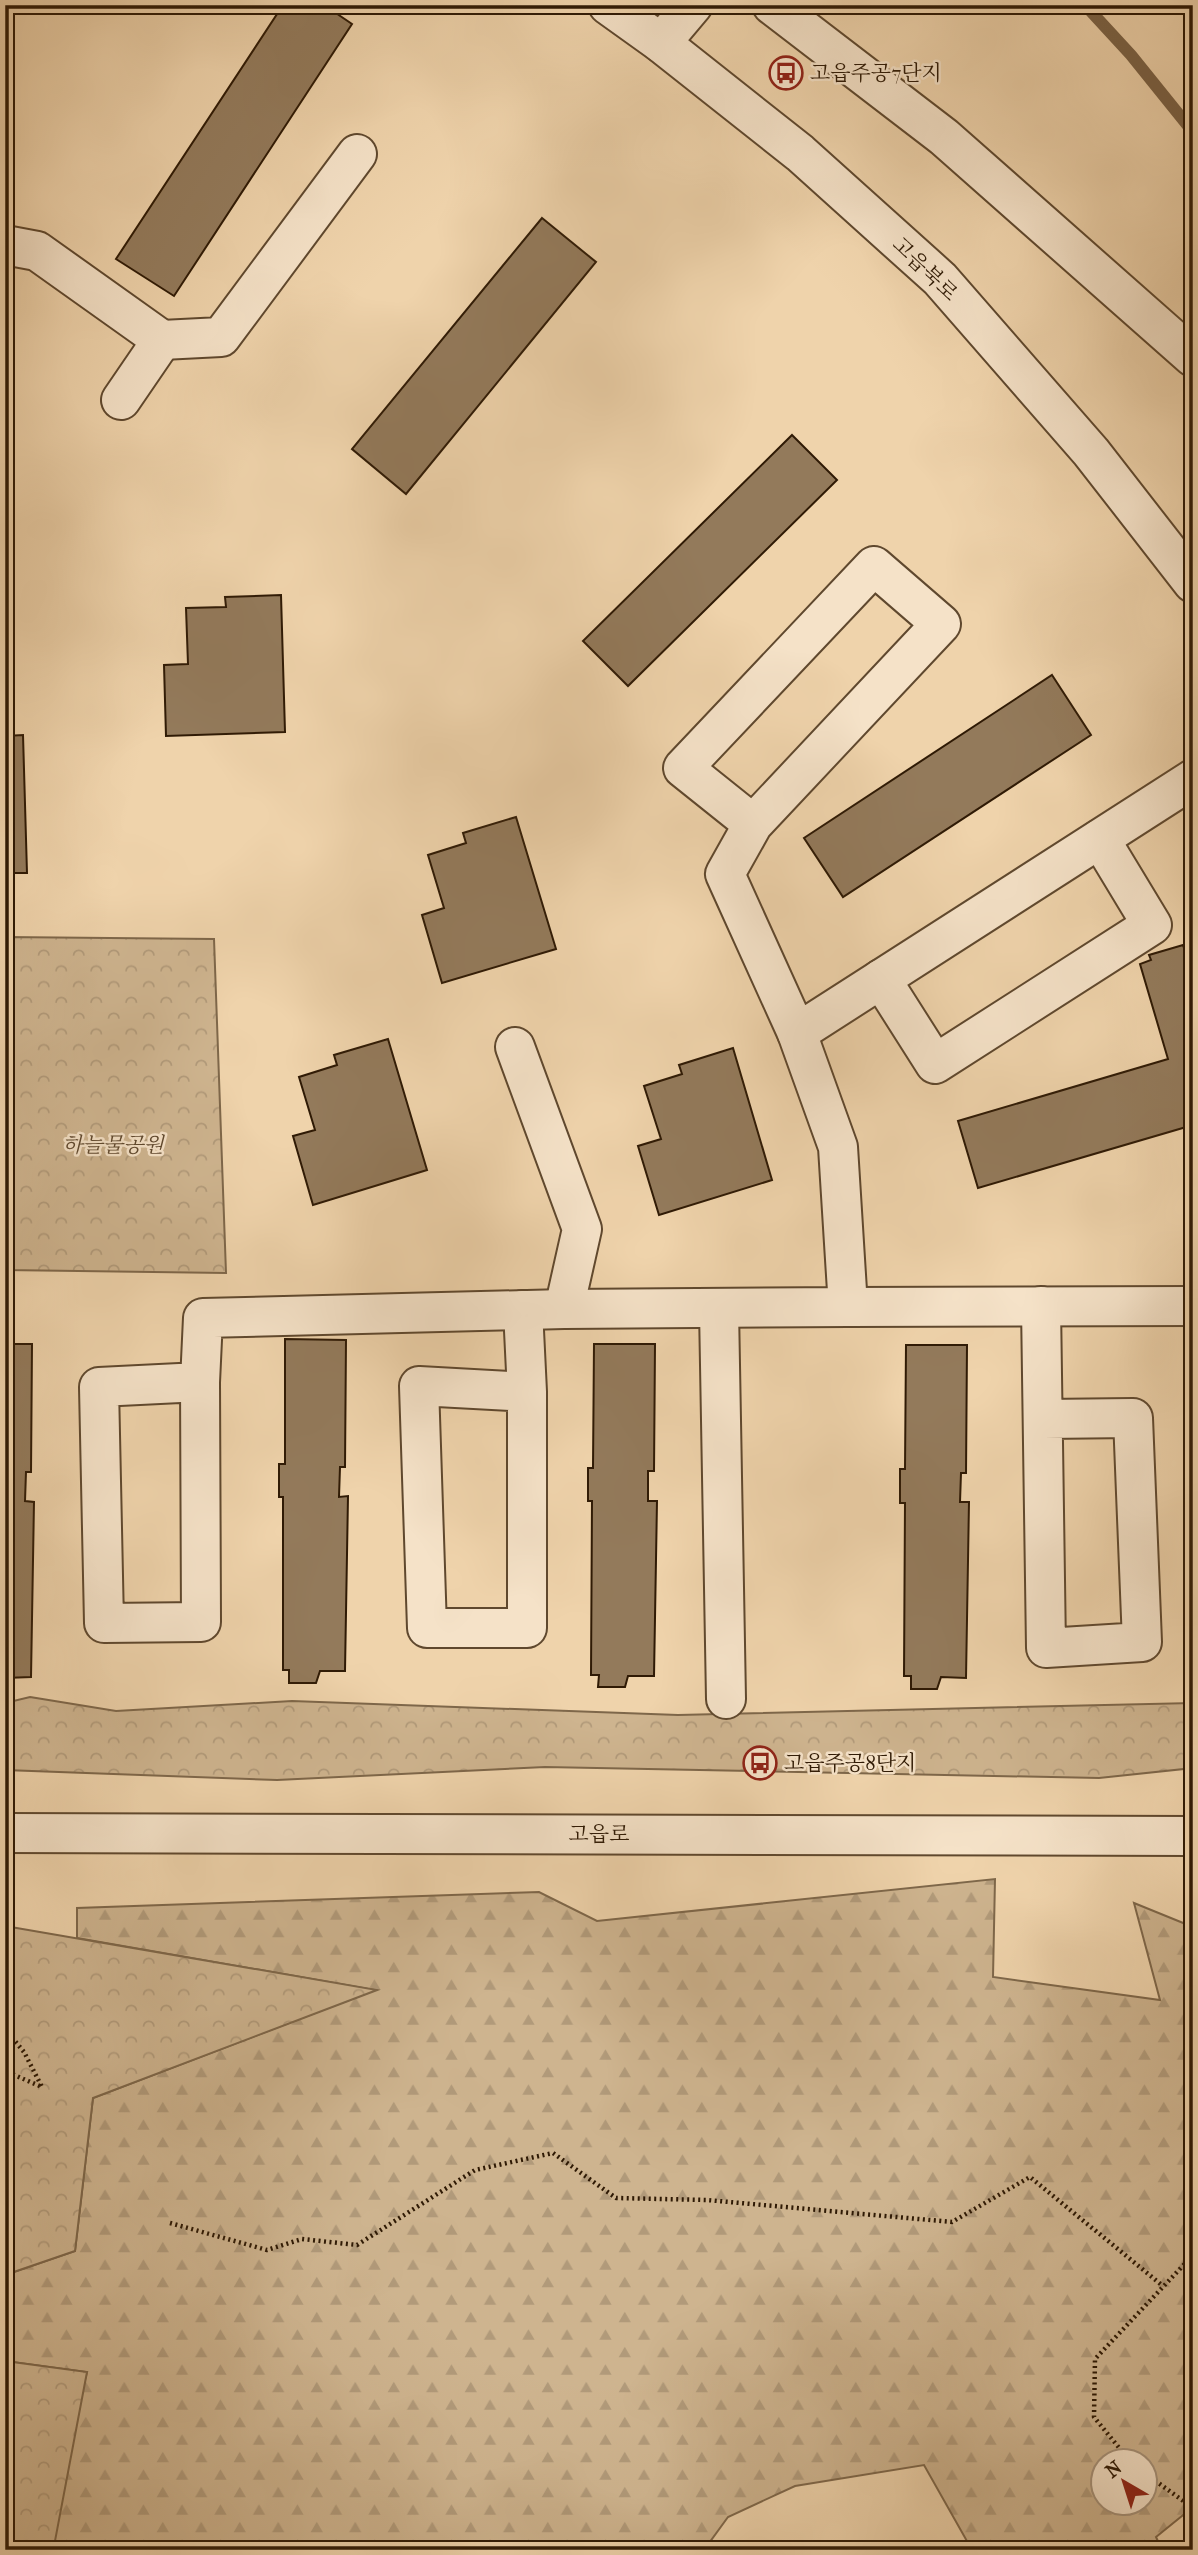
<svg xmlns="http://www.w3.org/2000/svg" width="1198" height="2555" viewBox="0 0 1198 2555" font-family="'IM FELL French Canon','Noto Serif KR',serif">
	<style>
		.forest { fill: url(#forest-firs); stroke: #7e674a; stroke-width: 2; fill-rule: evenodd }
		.park { fill: url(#park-crowns); stroke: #7e674a; stroke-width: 2 }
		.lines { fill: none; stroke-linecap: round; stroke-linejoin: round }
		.stream { stroke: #7b6347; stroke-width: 12 }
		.building { fill: #937a5b; stroke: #2f1a05; stroke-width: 2 }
		.minor-casing { stroke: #5f482e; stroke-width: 42 }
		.path { stroke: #2f1a05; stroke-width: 4.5; stroke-dasharray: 2 3.5; stroke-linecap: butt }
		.minor { stroke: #f5e2c8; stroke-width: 38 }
		.labels { text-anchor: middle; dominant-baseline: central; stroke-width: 5; stroke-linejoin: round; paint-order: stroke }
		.poi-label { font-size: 21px; fill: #2f1a05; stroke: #f5e2c8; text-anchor: start }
		.street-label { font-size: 21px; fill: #2f1a05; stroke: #f5e2c8 }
		.park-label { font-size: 21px; font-style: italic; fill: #5f482e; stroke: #f5e2c8 }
	</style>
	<defs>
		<pattern id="forest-firs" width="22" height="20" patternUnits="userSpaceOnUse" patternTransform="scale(1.75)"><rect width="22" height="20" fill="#ceb48f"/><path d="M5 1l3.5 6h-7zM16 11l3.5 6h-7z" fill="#b19a7a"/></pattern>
		<pattern id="park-crowns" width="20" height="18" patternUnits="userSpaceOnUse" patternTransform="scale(1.75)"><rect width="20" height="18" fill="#ceb48f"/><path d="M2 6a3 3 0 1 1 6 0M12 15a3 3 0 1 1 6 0" fill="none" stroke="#b19a7a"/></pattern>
	</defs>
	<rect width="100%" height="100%" fill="#efd3ab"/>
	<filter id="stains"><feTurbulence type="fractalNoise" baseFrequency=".00286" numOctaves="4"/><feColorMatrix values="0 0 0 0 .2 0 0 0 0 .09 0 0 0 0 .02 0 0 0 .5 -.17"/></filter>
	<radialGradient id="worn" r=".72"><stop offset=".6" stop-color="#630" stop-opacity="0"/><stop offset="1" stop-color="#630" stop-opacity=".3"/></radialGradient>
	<path class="forest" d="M995 1879 993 1977 1160 2000 1134 1903 1193 1927 1186 2155 1193 2162V2507L1156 2537 1162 2550H972L924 2465 795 2486 728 2517 704 2550H519L473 2541 260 2550H41L87 2372 5 2361V2275L75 2251 93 2098 375 1990 77 1938V1908L539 1892 597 1921ZM1104 2460H1146V2502H1104Z"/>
	<g class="park">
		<polygon points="5,937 214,939 226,1273 5,1270"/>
		<polygon points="30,1697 116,1711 292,1701 678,1715 1193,1703 1193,1768 1099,1778 545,1767 277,1780 5,1770 5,1703"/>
		<polygon points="5,1926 377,1990 93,2098 75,2251 5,2275"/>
		<polygon points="5,2361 87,2372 55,2541 41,2550 5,2550"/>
	</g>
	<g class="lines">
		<polyline class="stream" points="1085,5 1131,55 1193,132"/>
	</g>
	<g class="building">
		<polygon points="283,5 324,5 352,24 174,296 116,259"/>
		<polygon points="542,218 596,262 406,494 352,449"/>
		<polygon points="792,435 837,480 628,686 583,641"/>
		<polygon points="281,595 285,732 166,736 164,665 188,664 186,608 226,607 225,597"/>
		<polygon points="1052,675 1091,735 843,897 804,838"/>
		<polygon points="23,735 27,873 5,873 5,736"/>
		<polygon points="516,817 556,949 442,983 422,915 444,908 428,855 466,843 463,833"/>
		<polygon points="1183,945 1187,957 1193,955 1193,1103 1188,1104 1193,1125 978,1188 958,1121 1168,1059 1140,964 1151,960 1149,955"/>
		<polygon points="388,1039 427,1170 313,1205 293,1136 315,1130 299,1077 337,1065 334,1055"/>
		<polygon points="733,1048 772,1180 659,1215 638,1146 661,1139 644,1086 682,1074 679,1065"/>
		<polygon points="285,1339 346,1340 345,1467 340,1467 339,1497 348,1496 345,1671 320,1671 316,1683 289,1683 289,1670 283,1670 283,1497 279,1497 279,1464 285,1464"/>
		<polygon points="5,1344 32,1344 31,1472 26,1472 25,1501 34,1502 31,1677 5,1678"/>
		<polygon points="594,1344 655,1344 654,1471 648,1471 648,1501 657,1501 654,1676 628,1676 625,1687 598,1687 599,1675 591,1675 592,1501 588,1501 588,1468 593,1468"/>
		<polygon points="906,1345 967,1345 966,1473 961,1473 960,1502 969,1502 966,1678 941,1677 937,1689 911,1689 911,1676 904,1676 905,1503 900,1503 900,1469 905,1469"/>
	</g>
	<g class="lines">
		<defs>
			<g id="minor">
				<polyline points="608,5 661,43 800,153 940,279 1091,452 1193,583"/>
				<polyline points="772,5 944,137 1193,357"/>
				<polyline points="661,43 693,5"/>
				<polyline points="5,245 37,251 162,340 121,400"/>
				<polyline points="162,340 221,337 357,154"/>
				<polyline points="753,824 683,768 874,566 941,624 753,824 725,874 797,1033 1193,779"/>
				<polyline points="881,979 935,1064 1152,925 1100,839"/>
				<polyline points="515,1047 582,1229 564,1309"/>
				<polyline points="1041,1306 1046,1648 1142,1642 1133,1418 1044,1419"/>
				<polyline points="848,1307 1193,1306"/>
				<polyline points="719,1309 726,1699"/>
				<polyline points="523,1310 527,1392 527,1628 427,1628 419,1386 527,1392"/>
				<polyline points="200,1382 99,1387 104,1623 201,1622 200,1382 203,1318 564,1309 848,1307 838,1147 797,1033"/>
				<polyline points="5,1833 1193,1836"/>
			</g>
		</defs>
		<use href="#minor" class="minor-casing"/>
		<g class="path">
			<polyline points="5,2029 24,2052 42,2087 5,2071"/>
			<polyline points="170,2223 267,2250 302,2239 357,2245 475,2170 553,2153 616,2198 707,2200 952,2222 1030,2177 1163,2286"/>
			<polyline points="1129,2460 1094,2417 1095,2359 1193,2255"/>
			<polyline points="1146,2474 1193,2508"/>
			<polyline points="1188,2550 1193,2540"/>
		</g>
		<use href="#minor" class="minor"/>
	</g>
	<defs>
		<symbol id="bus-ring" viewBox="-11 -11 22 22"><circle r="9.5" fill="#f5e2c8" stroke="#8f2418" stroke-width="1.5"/><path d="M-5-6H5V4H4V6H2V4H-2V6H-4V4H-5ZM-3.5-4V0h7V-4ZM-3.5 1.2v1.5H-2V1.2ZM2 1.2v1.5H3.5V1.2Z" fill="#8f2418"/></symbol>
	</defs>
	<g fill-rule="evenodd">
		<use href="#bus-ring" x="767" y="54" width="38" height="38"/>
		<use href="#bus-ring" x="741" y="1744" width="38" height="38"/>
	</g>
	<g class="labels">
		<g class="poi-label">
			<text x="810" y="73">고읍주공7단지</text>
			<text x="784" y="1763">고읍주공8단지</text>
		</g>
		<g class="street-label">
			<text transform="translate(925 269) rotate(44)">고읍북로</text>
			<text x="599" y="1834">고읍로</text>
		</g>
		<g class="park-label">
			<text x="113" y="1145">하늘물공원</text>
		</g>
	</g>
	<rect width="1198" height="2555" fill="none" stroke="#efd3ab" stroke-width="28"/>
	<rect x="7" y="7" width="1184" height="2541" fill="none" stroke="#2f1a05" stroke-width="3.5"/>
	<rect x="14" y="14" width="1170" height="2527" fill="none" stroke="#2f1a05" stroke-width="2"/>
	<g transform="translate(1124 2482) rotate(321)"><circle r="33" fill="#f5e2c8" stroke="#a6927a" stroke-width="2"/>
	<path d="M0-5L12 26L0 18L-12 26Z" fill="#8f2418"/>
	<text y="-10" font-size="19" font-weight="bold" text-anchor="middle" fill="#2f1a05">N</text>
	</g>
	<rect width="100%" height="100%" filter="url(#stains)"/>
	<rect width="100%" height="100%" fill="url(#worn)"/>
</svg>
